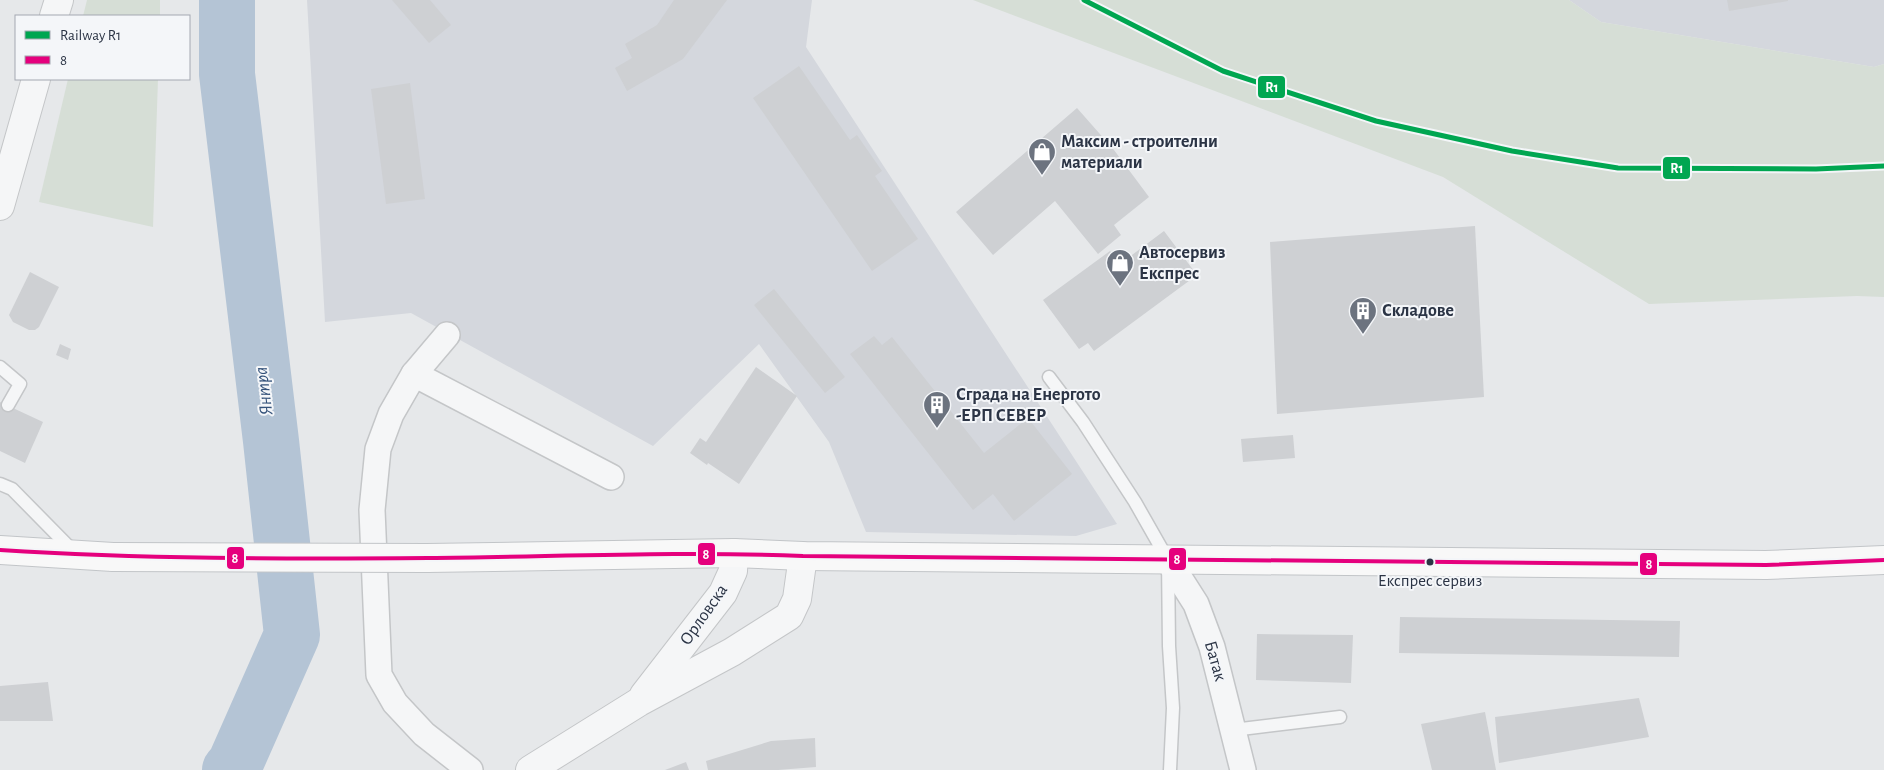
<svg xmlns="http://www.w3.org/2000/svg" width="1884" height="770" viewBox="0 0 1884 770" font-family="'Alegreya Sans',sans-serif">
	<style>
		.built { fill: #d4d7dd }
		.green { fill: #d6ded6 }
		.lines { fill: none; stroke-linecap: round; stroke-linejoin: round }
		.river { stroke: #b4c4d5; stroke-width: 56 }
		.building { fill: #ced0d3 }
		.service-casing { stroke: #c4c6c8; stroke-width: 15 }
		.minor-casing { stroke: #c4c6c8; stroke-width: 28 }
		.tertiary-casing { stroke: #c4c6c8; stroke-width: 30 }
		.primary-casing { stroke: #c2c5c8; stroke-width: 30 }
		.service { stroke: #f5f6f7; stroke-width: 12 }
		.minor { stroke: #f5f6f7; stroke-width: 25 }
		.tertiary { stroke: #f5f6f7; stroke-width: 28 }
		.primary { stroke: #f8f8f8; stroke-width: 28 }
		.primary-bridge-casing { stroke: #c2c5c8; stroke-width: 30; stroke-linecap: butt }
		.primary-bridge { stroke: #f8f8f8; stroke-width: 28 }
		.bus-1-casing { stroke: #f4f6f9; stroke-width: 8 }
		.bus-1 { stroke: #e5007d; stroke-width: 4 }
		.rail-1-casing { stroke: #f4f6f9; stroke-width: 9 }
		.rail-1 { stroke: #00a651; stroke-width: 5 }
		.bus-dot { fill: #2b3445; stroke: #f4f6f9; stroke-width: 2 }
		.labels { text-anchor: middle; dominant-baseline: central; stroke-width: 4; stroke-linejoin: round; paint-order: stroke }
		.bus-label { font-size: 17px; fill: #2b3445; stroke: #f4f6f9 }
		.poi-label { font-size: 18px; font-weight: bold; fill: #2b3445; stroke: #f4f6f9; text-anchor: start }
		.street-label { font-size: 18px; fill: #2b3445; stroke: #f4f6f9 }
		.water-label { font-size: 19px; font-style: italic; fill: #34527a; stroke: #f4f6f9 }
		.line-badge { stroke: #f4f6f9; stroke-width: 2 }
		.badge-label { font-size: 14px; text-anchor: middle; font-weight: bold; fill: #fff }
	</style>
	<rect width="100%" height="100%" fill="#e6e8ea"/>
	<g class="built">
		<polygon points="307,0 812,0 806,47 1117,524 1076,536 866,532 829,442 759,344 653,446 411,313 325,322"/>
		<polygon points="1569,0 1884,0 1884,64 1874,67 1601,22"/>
	</g>
	<g class="green">
		<polygon points="87,0 160,0 160,16 83,16"/>
		<polygon points="973,0 1569,0 1601,22 1874,67 1884,64 1884,297 1857,296 1649,304 1443,177"/>
		<polygon points="68,79 158,79 153,227 39,202"/>
	</g>
	<g class="lines">
		<polyline class="river" points="227,0 227,74 271,441 292,635 235,764 230,770"/>
	</g>
	<g class="building">
		<polygon points="392,0 430,0 451,25 429,43"/>
		<polygon points="674,0 727,0 683,59 627,91 615,68 632,58 625,44 657,25"/>
		<polygon points="1727,0 1788,0 1788,1 1729,11"/>
		<polygon points="799,66 850,140 857,135 882,171 875,176 918,239 872,271 753,98"/>
		<polygon points="410,83 425,199 386,204 371,89"/>
		<polygon points="1077,108 1114,150 1149,197 1114,225 1121,235 1098,254 1055,201 993,255 956,212"/>
		<polygon points="1475,226 1484,397 1277,414 1270,242"/>
		<polygon points="1164,231 1197,275 1094,351 1088,343 1079,349 1043,300 1110,251 1120,264"/>
		<polygon points="30,272 59,287 39,327 35,330 29,330 13,322 9,315"/>
		<polygon points="774,289 845,377 825,393 754,305"/>
		<polygon points="874,336 882,345 892,337 984,453 1028,418 1072,474 1014,521 993,494 973,510 850,354"/>
		<polygon points="60,344 71,349 68,360 56,355"/>
		<polygon points="756,367 797,396 739,484 708,463 707,465 690,453 700,438 706,442"/>
		<polygon points="0,402 43,422 25,463 0,451"/>
		<polygon points="1293,435 1295,458 1243,462 1241,439"/>
		<polygon points="1400,617 1680,621 1679,657 1399,653"/>
		<polygon points="1257,634 1353,635 1351,683 1256,680"/>
		<polygon points="48,682 53,721 0,721 0,686"/>
		<polygon points="1639,698 1649,737 1499,763 1495,717"/>
		<polygon points="1485,712 1496,770 1432,770 1421,724"/>
		<polygon points="815,738 816,767 778,770 708,770 706,761 771,741"/>
		<polygon points="686,762 689,770 665,770"/>
	</g>
	<g class="lines">
		<defs>
			<g id="service">
				<polyline points="0,367 20,384 8,405"/>
				<polyline points="1049,377 1083,422 1135,502 1168,560 1169,646 1173,708 1170,770"/>
				<polyline points="0,484 12,489 74,552"/>
				<polyline points="1233,730 1340,717"/>
			</g>
			<g id="minor">
				<polyline points="447,335 414,374 391,414 378,449 372,510 379,675 395,703 424,734 470,770"/>
				<polyline points="414,374 611,477"/>
				<polyline points="1168,560 1196,604 1212,647 1243,770"/>
			</g>
			<g id="tertiary">
				<polyline points="54,16 59,0"/>
				<polyline points="0,206 36,79"/>
				<polyline points="644,695 723,593 733,571 734,553"/>
				<polyline points="530,770 639,702 732,652 789,616 797,599 803,556"/>
			</g>
			<g id="primary">
				<polyline points="0,550 113,557"/>
				<polyline points="427,558 734,553 803,556 1766,565 1884,560"/>
			</g>
		</defs>
		<use href="#service" class="service-casing"/>
		<use href="#minor" class="minor-casing"/>
		<use href="#tertiary" class="tertiary-casing"/>
		<use href="#primary" class="primary-casing"/>
		<use href="#service" class="service"/>
		<use href="#minor" class="minor"/>
		<use href="#tertiary" class="tertiary"/>
		<use href="#primary" class="primary"/>
		<defs>
			<polyline id="primary-bridge" points="113,557 427,558"/>
		</defs>
		<use href="#primary-bridge" class="primary-bridge-casing"/>
		<use href="#primary-bridge" class="primary-bridge"/>
		<defs>
			<path id="bus-1" d="M0 550C142 559 285 559 428 558 553 557 678 551 803 556L1766 565 1884 560"/>
		</defs>
		<use href="#bus-1" class="bus-1-casing"/>
		<use href="#bus-1" class="bus-1"/>
		<defs>
			<polyline id="rail-1" points="1084,0 1223,71 1376,121 1512,151 1618,168 1816,169 1884,166"/>
		</defs>
		<use href="#rail-1" class="rail-1-casing"/>
		<use href="#rail-1" class="rail-1"/>
	</g>
	<defs>
		<symbol id="shop-pin" viewBox="-11 -11 22 30"><path d="M0 17L-7.5 6A9.5 9.5 0 1 1 7.5 6Z" fill="#6c737f" stroke="#f4f6f9"/><path d="M-5-2.5h2.3a2.7 3.5 0 0 1 5.4 0H5L5.5 6h-11ZM-1.5-2.5h3a1.5 2.3 0 0 0-3 0Z" fill="#fff"/></symbol>
		<symbol id="building-pin" viewBox="-11 -11 22 30"><path d="M0 17L-7.5 6A9.5 9.5 0 1 1 7.5 6Z" fill="#6c737f" stroke="#f4f6f9"/><path d="M-4-6H4V6H1V3H-1V6H-4ZM-2.5-4.3h1.7v1.8h-1.7ZM.8-4.3h1.7v1.8H.8ZM-2.5-1h1.7V.8h-1.7ZM.8-1h1.7V.8H.8Z" fill="#fff"/></symbol>
	</defs>
	<g fill-rule="evenodd">
		<use href="#shop-pin" x="1026" y="136" width="32" height="43"/>
		<use href="#shop-pin" x="1104" y="247" width="32" height="43"/>
		<use href="#building-pin" x="1347" y="295" width="32" height="43"/>
		<use href="#building-pin" x="921" y="389" width="32" height="43"/>
	</g>
	<circle class="bus-dot" cx="1430" cy="562" r="4.5"/>
	<g class="labels">
		<g class="bus-label">
			<text x="1430" y="580">Експрес сервиз</text>
		</g>
		<g class="poi-label">
			<text x="1061" y="142">Максим - строителни<tspan x="1061" dy="21">материали</tspan></text>
			<text x="1139" y="253">Автосервиз<tspan x="1139" dy="21">Експрес</tspan></text>
			<text x="1382" y="311">Складове</text>
			<text x="956" y="395">Сграда на Енергото<tspan x="956" dy="21">-ЕРП СЕВЕР</tspan></text>
		</g>
		<g class="street-label">
			<text transform="translate(704 615) rotate(-55)">Орловска</text>
			<text transform="translate(1215 661) rotate(74)">Батак</text>
		</g>
		<g class="water-label">
			<text transform="translate(264 391) rotate(-97)">Янтра</text>
		</g>
	</g>
	<g class="line-badge">
		<rect x="1257" y="75" width="29" height="24" rx="5" fill="#00a651"/>
		<rect x="1662" y="156" width="29" height="24" rx="5" fill="#00a651"/>
		<rect x="697" y="542" width="19" height="24" rx="5" fill="#e5007d"/>
		<rect x="226" y="546" width="19" height="24" rx="5" fill="#e5007d"/>
		<rect x="1168" y="547" width="19" height="24" rx="5" fill="#e5007d"/>
		<rect x="1639" y="552" width="19" height="24" rx="5" fill="#e5007d"/>
	</g>
	<g class="badge-label">
		<text x="1272" y="92">R1</text>
		<text x="1677" y="173">R1</text>
		<text x="706" y="559">8</text>
		<text x="235" y="563">8</text>
		<text x="1177" y="564">8</text>
		<text x="1649" y="569">8</text>
	</g>
	<rect x="15" y="15" width="175" height="65" fill="#f4f6f9" stroke="#a4a8b1"/>
	<rect x="25" y="31" width="25" height="8" fill="#00a651" stroke="#a4a8b1"/>
	<text x="60" y="40" font-size="15" fill="#2b3445">Railway R1</text>
	<rect x="25" y="56" width="25" height="8" fill="#e5007d" stroke="#a4a8b1"/>
	<text x="60" y="65" font-size="15" fill="#2b3445">8</text>
</svg>
